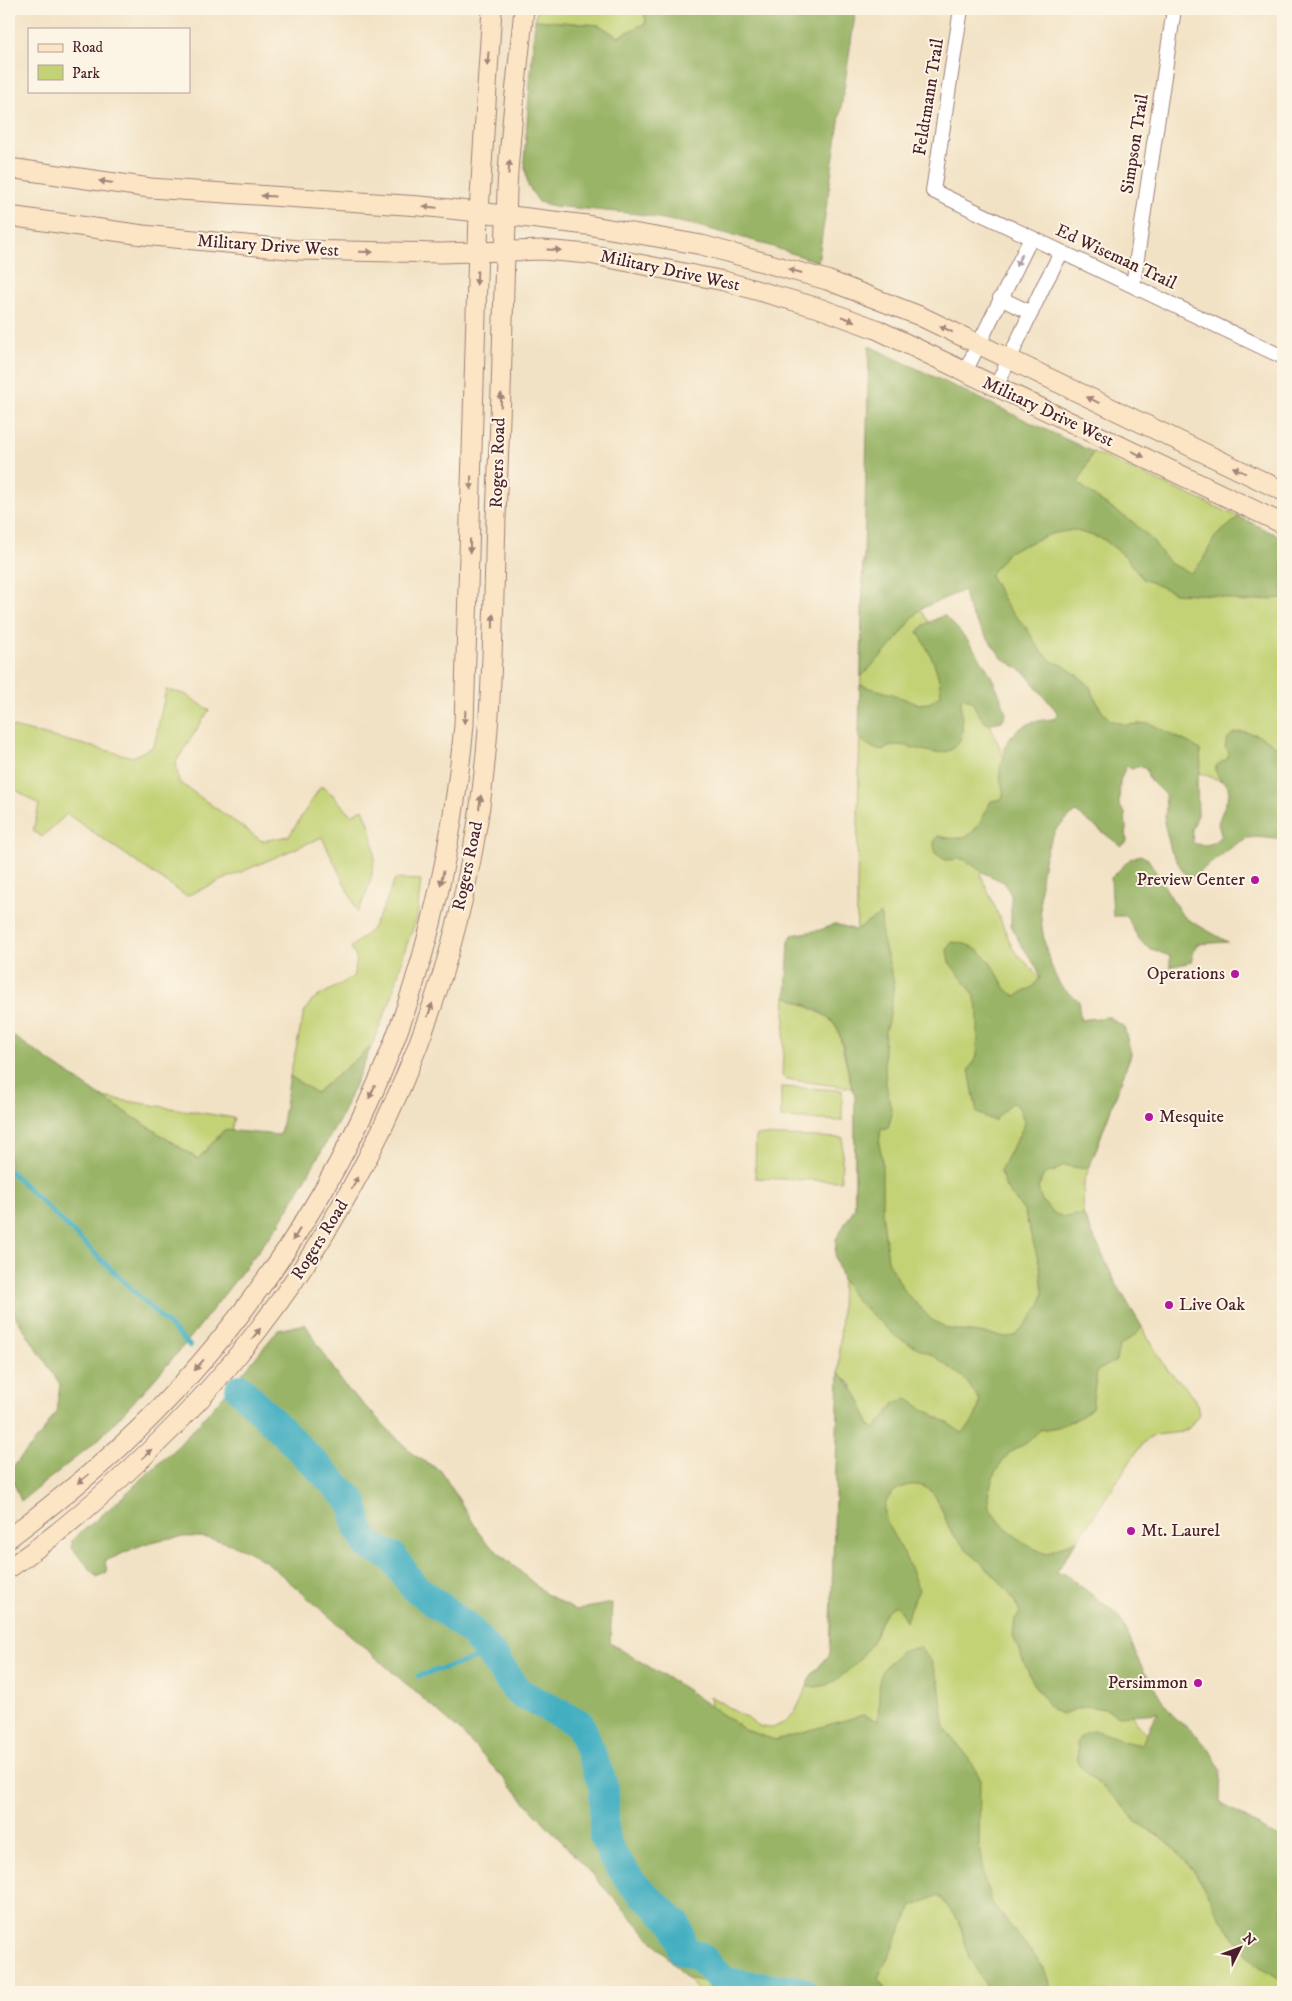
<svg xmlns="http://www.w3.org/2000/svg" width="1292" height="2001" viewBox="0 0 1292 2001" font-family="'IM FELL DW Pica',serif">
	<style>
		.green { fill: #c2d274; stroke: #867850 }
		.forest { fill: #99b466; stroke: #726a48 }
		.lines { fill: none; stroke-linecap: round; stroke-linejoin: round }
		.stream { stroke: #43afc1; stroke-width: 5 }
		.river { stroke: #43afc1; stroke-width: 30 }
		.minor-casing { stroke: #9e8078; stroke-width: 16 }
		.secondary-casing { stroke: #9e8078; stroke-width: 21 }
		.minor { stroke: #fff; stroke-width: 14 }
		.secondary { stroke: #fce5c4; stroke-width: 19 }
		.oneway { fill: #a38278 }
		.oneway2 { fill: #ae9aa0 }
		.poi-dot { fill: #b5179e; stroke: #fcf5e5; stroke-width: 2 }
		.labels { text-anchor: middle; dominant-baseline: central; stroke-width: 4; stroke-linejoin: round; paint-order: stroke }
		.street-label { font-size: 18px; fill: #4a1f2b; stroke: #fcf5e5 }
		.poi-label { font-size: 18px; fill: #4a1f2b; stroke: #fcf5e5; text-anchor: end }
	</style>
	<rect width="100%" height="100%" fill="#fcf5e5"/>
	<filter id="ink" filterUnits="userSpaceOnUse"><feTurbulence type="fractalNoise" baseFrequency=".02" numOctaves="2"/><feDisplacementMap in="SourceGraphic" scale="10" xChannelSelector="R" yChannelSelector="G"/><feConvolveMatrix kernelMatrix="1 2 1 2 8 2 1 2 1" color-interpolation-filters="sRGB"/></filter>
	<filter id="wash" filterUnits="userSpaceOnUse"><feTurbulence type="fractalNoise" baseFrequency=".0096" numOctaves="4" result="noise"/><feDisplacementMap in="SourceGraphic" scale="20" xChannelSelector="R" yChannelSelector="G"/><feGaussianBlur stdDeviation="1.12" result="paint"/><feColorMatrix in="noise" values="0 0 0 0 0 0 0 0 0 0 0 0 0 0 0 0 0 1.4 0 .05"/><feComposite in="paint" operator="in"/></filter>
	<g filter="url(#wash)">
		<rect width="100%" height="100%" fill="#f2e2c5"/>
		<g class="green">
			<polygon points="537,9 644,9 646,23 618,37 599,25 535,20"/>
			<polygon points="1093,452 1239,517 1232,523 1283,548 1283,805 1070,722 985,581 1004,529"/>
			<polygon points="863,560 920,609 976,690 1014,782 981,875 1013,949 1080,1020 1109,1017 1124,1027 1131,1054 1084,1182 1083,1214 1115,1282 1168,1371 1185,1386 1196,1400 1199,1414 1189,1428 1182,1432 1155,1435 1142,1444 1049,1582 1099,1673 1174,1771 1283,1844 1283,1992 823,1992 836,1724 775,1740 745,1730 711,1707 710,1696 761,1727 773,1728 785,1722 795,1712 807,1687 826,1685 839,1677 852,1385 839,1372 842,1279 854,1297 857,879"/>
			<path d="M166 690 185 694 209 710 176 762 179 782 262 841 289 836 321 786 332 794 351 815 363 809C381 848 376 874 358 912L322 837 186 896 67 814 42 837 33 831 39 805 9 785V726L133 757 154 746Z"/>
			<polygon points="395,879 421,880 417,918 405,949 392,996 371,1047 316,1093 290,1076 304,1012 312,1000 353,977 357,961 351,947 371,930 383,909"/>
			<polygon points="786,996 828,1017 838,1029 852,1088 786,1079 782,1076"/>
			<polygon points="781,1087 842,1090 842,1121 781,1118"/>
			<polygon points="102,1097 234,1118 231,1131 224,1130 198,1159"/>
			<polygon points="756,1135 843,1138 841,1181 755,1178"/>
			<polygon points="687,1978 756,1992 699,1992"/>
		</g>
		<g class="forest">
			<polygon points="644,9 856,9 818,262 755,241 694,225 638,214 554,206 539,202 528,186 524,161 535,20 599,25 618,37 646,23"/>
			<path d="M869 346 1093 452 1078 483 1103 503 1133 522 1153 541 1169 563 1191 573 1202 561 1215 537 1239 517 1283 538V598L1242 602 1215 595 1175 593 1143 579 1125 556 1103 539 1073 530 1051 534 1008 552 990 575 1008 608 1025 626 1040 650 1053 662 1063 665 1082 679 1089 685 1101 710 1110 720 1126 725 1149 723 1191 744 1200 750 1201 767 1197 780 1198 815 1192 829 1193 843C1205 847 1214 845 1221 835L1218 823 1229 794 1228 786 1219 778 1215 770 1217 765 1228 758 1229 752 1225 748C1227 725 1252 731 1267 740 1272 743 1278 748 1283 752V840C1272 839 1259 836 1248 838 1238 840 1201 872 1188 880L1171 851 1164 822 1166 809 1165 795 1149 779 1146 769 1139 766 1132 769 1126 766 1120 781 1119 805 1125 813 1127 842 1121 846 1076 812C1070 817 1061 823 1056 830 1032 869 1037 944 1059 983 1063 990 1073 996 1079 1001L1080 1020 1109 1017 1124 1027 1131 1054 1090 1166 1084 1169 1064 1165 1055 1171 1044 1174 1038 1188 1042 1201 1053 1213 1064 1217 1083 1214 1115 1282 1142 1327 1136 1335 1119 1346 1116 1361 1097 1371 1092 1408 1080 1417 1058 1427 1040 1430 1028 1442 1009 1453 994 1474 988 1495 989 1508 1002 1524 1025 1544 1046 1554 1077 1539 1055 1573 1065 1574 1118 1615 1125 1627 1139 1662 1164 1703 1177 1720 1191 1730 1209 1749 1221 1770 1220 1801 1268 1833 1283 1840V1982L1255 1963 1242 1948 1221 1919 1195 1872 1167 1841 1136 1821 1114 1797 1088 1775 1078 1763 1077 1742C1079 1739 1082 1734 1085 1733 1100 1725 1124 1746 1142 1744L1151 1723 1158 1713 1118 1716 1108 1710 1089 1706 1076 1709 1062 1714 1052 1710 1035 1686 1021 1656 1013 1635 1015 1619 1020 1613C1008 1582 977 1562 956 1538 944 1525 943 1503 931 1491 914 1476 882 1490 885 1513 886 1526 895 1537 901 1548 908 1561 913 1576 919 1590L910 1608 906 1622 901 1611 895 1605C881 1612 880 1627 873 1640 865 1655 843 1679 826 1685 821 1687 813 1687 807 1687L810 1677 830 1654 839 1372C854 1388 864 1404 869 1425L875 1429 896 1402 907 1399C925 1411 945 1420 962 1433 973 1424 977 1415 980 1401L965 1379 937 1358 895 1336 854 1298 842 1279 835 1257 836 1239 855 1207V1095C845 1072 847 1034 829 1018 819 1009 798 1002 786 996L789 941 792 935 820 930 835 924 856 930 881 914 882 936 894 983 890 1015 885 1031 884 1053 886 1084 892 1114 888 1128 881 1129 879 1144 882 1157V1210L888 1261 906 1293 932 1320 949 1329 1008 1337 1014 1336 1025 1325 1040 1306 1043 1292 1040 1266 1024 1211 1006 1188 1000 1171C1007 1154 1018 1140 1025 1123L1018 1106 1012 1103 994 1121 977 1113 969 1070 977 1056 978 1038V1013L974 994 949 962 947 950 952 942C975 943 987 956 998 975 1004 985 1005 991 1016 996L1034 986 1040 977 1037 968 1020 943 1011 925V895L1004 882 986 874 963 859 945 860 935 853 934 842 938 836C972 845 978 828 991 801L1002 799C1006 788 999 782 1000 771 1000 761 1007 760 1004 748 1017 725 1029 721 1054 719L1058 713 1024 672 1002 658 974 619 967 605 964 590 920 609 893 644 861 677Z"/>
			<path d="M944 615C972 642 996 676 1006 714L1002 721 987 724 979 715 971 700 962 697C958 712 967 729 959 742 945 764 916 745 897 745 891 745 885 750 879 750 872 749 865 742 859 738L860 685 892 694 917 704 929 703 941 695C940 671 930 653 918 632L924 625Z"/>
			<path d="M1140 855 1148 859 1180 912 1187 919 1228 942 1197 944 1195 948 1191 962 1170 967V956C1141 946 1140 944 1127 916H1113L1111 878 1130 859Z"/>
			<polygon points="9,1033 102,1097 198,1159 224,1130 280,1135 290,1076 316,1093 371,1047 340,1119 280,1223 191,1337 153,1381 98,1440 21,1501 9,1471 40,1436 56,1412 60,1384 9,1307"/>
			<path d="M305 1324 344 1385 414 1455 441 1471 484 1540 546 1594 575 1610 612 1603 610 1643 684 1688 745 1730 775 1740 863 1715 878 1721 880 1673 900 1652 919 1647 931 1661 939 1683 945 1729 966 1754 980 1778 979 1846 985 1882 992 1903 1044 1968 1052 1992H990L969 1957 959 1922 939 1895 912 1907 878 1978 887 1992H756L687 1978 461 1732 268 1563C231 1539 198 1531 155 1541 138 1545 121 1555 105 1561L107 1572 97 1577 72 1548V1540L108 1510 180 1444 228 1391 278 1330Z"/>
		</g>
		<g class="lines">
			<g class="stream">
				<polyline points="9,1170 190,1346"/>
				<polyline points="418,1676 491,1654"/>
			</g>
			<polyline class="river" points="240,1389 353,1502 358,1527 368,1545 393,1557 413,1586 469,1629 491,1654 518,1692 580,1724 604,1788 604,1836 612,1855 633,1884 677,1925 683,1951 701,1957 723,1982 803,1992"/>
		</g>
	</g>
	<g filter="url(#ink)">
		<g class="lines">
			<defs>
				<g id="minor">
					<polyline points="961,9 933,191 1283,357"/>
					<polyline points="1133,285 1174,9"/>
					<polyline points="1000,298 1031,313"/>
					<polyline points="965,372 1031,238"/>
					<polyline points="996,387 1043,287 1061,253"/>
				</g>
				<g id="secondary">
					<polyline points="9,168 150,188 420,206 479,212 587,225 702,245 827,280 920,316 1283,491"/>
					<polyline points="9,216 143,235 298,250 441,253 543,250 589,254 724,281 819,308 876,329 1283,524"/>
					<path d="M9 1538C47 1509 86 1479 121 1446 243 1332 348 1176 403 1017 436 923 455 824 464 725L479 212 492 9"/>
					<path d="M9 1568C57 1536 100 1498 142 1458 321 1289 440 1063 478 820 493 720 493 619 496 518 498 463 501 408 502 354 504 299 505 244 507 189 510 129 518 69 524 9"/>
				</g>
			</defs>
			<use href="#minor" class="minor-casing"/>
			<use href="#secondary" class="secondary-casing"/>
			<use href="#minor" class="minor"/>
			<use href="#secondary" class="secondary"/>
		</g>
		<defs><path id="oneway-solid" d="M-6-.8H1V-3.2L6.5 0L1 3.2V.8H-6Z" transform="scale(1.25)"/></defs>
		<g class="oneway">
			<use href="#oneway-solid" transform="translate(488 59) rotate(94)"/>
			<use href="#oneway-solid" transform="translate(509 167) rotate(-85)"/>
			<use href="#oneway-solid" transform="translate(106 182) rotate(-172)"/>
			<use href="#oneway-solid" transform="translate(268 196) rotate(-176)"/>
			<use href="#oneway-solid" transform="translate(430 207) rotate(-175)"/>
			<use href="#oneway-solid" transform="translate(554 250) rotate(3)"/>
			<use href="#oneway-solid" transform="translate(366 252) rotate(1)"/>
			<use href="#oneway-solid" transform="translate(795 271) rotate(-165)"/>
			<use href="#oneway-solid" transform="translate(477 278) rotate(93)"/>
			<use href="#oneway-solid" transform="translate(848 319) rotate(20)"/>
			<use href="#oneway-solid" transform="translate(946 329) rotate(-154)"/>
			<use href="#oneway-solid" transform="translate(501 400) rotate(-88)"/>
			<use href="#oneway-solid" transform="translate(1093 400) rotate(-154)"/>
			<use href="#oneway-solid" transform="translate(1138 454) rotate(26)"/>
			<use href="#oneway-solid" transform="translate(1239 470) rotate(-154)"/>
			<use href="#oneway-solid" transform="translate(471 483) rotate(91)"/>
			<use href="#oneway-solid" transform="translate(470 546) rotate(91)"/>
			<use href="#oneway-solid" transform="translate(493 621) rotate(-89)"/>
			<use href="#oneway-solid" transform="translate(465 717) rotate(94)"/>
			<use href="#oneway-solid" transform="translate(480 802) rotate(-82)"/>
			<use href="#oneway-solid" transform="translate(442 878) rotate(102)"/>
			<use href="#oneway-solid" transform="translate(430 1010) rotate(-71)"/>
			<use href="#oneway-solid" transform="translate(372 1092) rotate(114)"/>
			<use href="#oneway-solid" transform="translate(355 1183) rotate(-62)"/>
			<use href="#oneway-solid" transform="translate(296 1235) rotate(122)"/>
			<use href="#oneway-solid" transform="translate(256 1334) rotate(-52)"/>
			<use href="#oneway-solid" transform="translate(199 1365) rotate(131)"/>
			<use href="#oneway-solid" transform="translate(147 1454) rotate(-43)"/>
			<use href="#oneway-solid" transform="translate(83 1479) rotate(141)"/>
		</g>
		<use class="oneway2" href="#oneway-solid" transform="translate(1019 260) rotate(117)"/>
	</g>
	<g class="poi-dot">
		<circle cx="1255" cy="880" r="5"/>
		<circle cx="1235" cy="974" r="5"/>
		<circle cx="1149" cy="1117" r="5"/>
		<circle cx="1169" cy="1305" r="5"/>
		<circle cx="1131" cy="1531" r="5"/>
		<circle cx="1198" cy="1683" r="5"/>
	</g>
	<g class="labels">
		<g class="street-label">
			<text transform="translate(929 97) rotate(-81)">Feldtmann Trail</text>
			<text transform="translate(1135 144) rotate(-81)">Simpson Trail</text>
			<text transform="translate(268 246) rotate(4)">Military Drive West</text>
			<text transform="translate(1116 257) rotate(25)">Ed Wiseman Trail</text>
			<text transform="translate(670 271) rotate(12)">Military Drive West</text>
			<text transform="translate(1048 412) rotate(25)">Military Drive West</text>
			<text transform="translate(498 463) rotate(-88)">Rogers Road</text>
			<text transform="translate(468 866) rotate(-78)">Rogers Road</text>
			<text transform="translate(320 1240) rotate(-58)">Rogers Road</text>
		</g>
		<g class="poi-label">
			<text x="1245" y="880">Preview Center</text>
			<text x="1225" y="974">Operations</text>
			<text x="1159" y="1117" text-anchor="start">Mesquite</text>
			<text x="1179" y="1305" text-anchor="start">Live Oak</text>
			<text x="1141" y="1531" text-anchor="start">Mt. Laurel</text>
			<text x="1188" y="1683">Persimmon</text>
		</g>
	</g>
	<rect width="1292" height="2001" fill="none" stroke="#fcf5e5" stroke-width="30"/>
	<rect x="28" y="28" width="162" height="65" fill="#fcf5e5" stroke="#b59f9b"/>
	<rect x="38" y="44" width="25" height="8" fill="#fce5c4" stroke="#b59f9b"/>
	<text x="72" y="52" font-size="15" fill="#4a1f2b">Road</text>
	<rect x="38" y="65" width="25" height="15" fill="#c2d274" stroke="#b59f9b"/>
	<text x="72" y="78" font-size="15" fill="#4a1f2b">Park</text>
	<g transform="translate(1240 1948) rotate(48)" stroke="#fcf5e5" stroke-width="4" paint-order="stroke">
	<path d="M0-4L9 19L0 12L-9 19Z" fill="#4a1f2b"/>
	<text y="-8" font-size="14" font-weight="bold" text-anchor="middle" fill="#4a1f2b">N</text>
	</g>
</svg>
